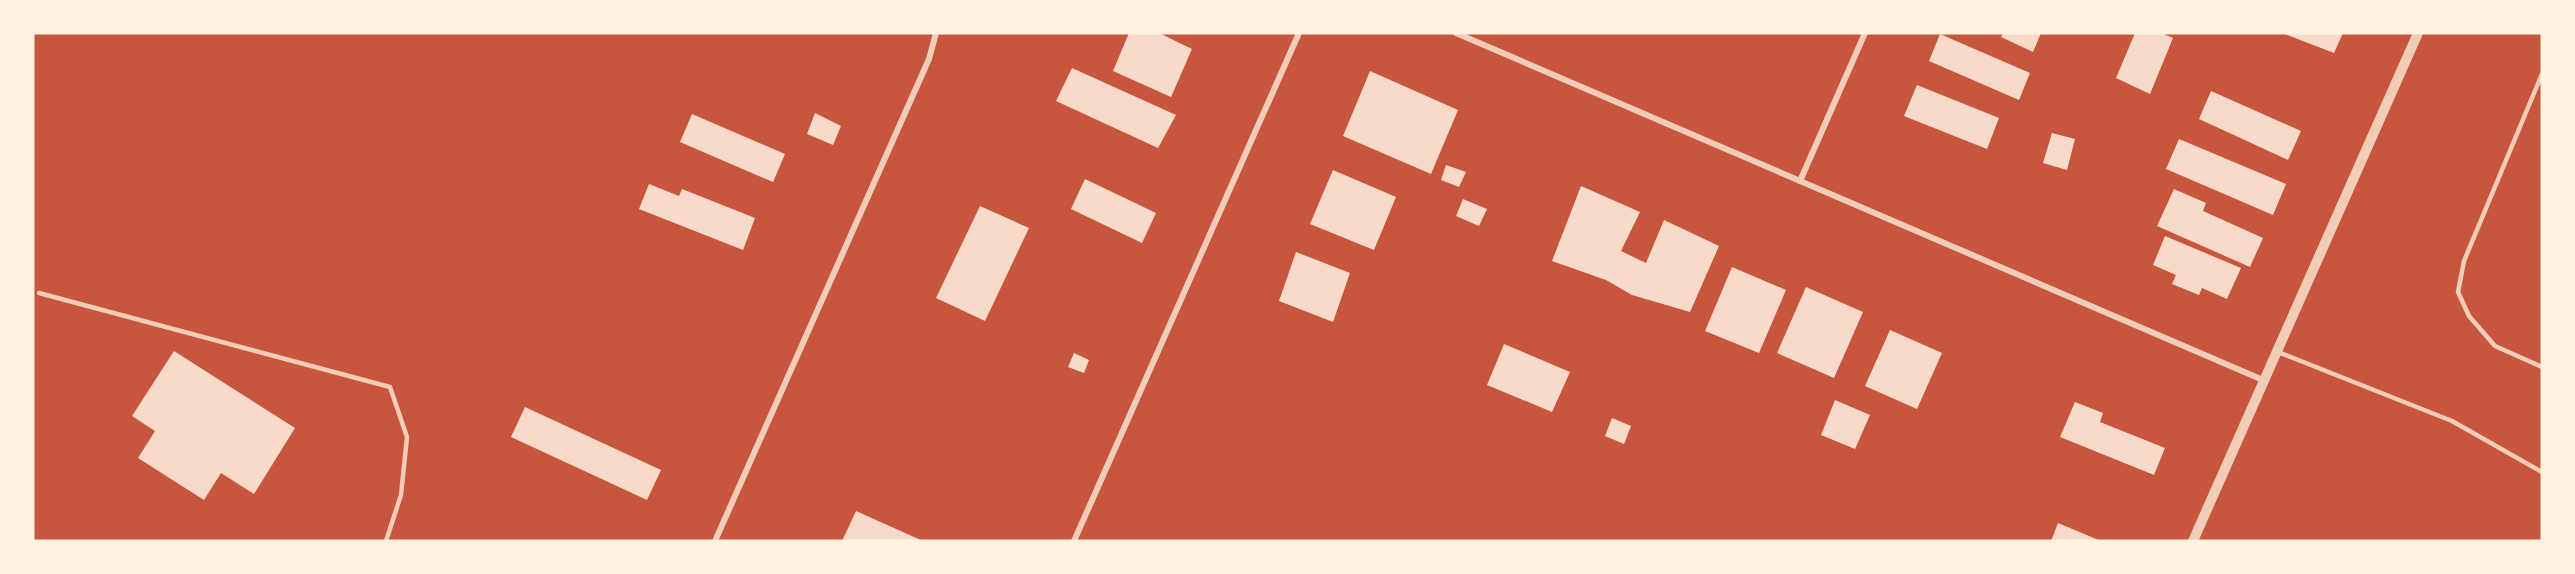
<svg xmlns="http://www.w3.org/2000/svg" width="2575" height="574" viewBox="0 0 2575 574" font-family="'Golos Text',sans-serif">
	<style>
		.building { fill: #f7dbc8 }
		.lines { fill: none; stroke-linecap: round; stroke-linejoin: round }
		.service { stroke: #f1ccb7; stroke-width: 4.5 }
		.minor { stroke: #f1ccb7; stroke-width: 6 }
		.tertiary { stroke: #f1ccb7; stroke-width: 10 }
	</style>
	<rect width="100%" height="100%" fill="#c8553d"/>
	<g class="building">
		<polygon points="1129,33 1159,33 1192,49 1171,97 1113,71"/>
		<polygon points="2003,33 2041,33 2033,52 2001,37"/>
		<polygon points="2135,33 2161,33 2173,38 2150,94 2116,78"/>
		<polygon points="2282,33 2343,33 2334,53"/>
		<polygon points="1940,34 2030,73 2019,100 1929,61"/>
		<polygon points="1072,68 1176,115 1158,148 1056,101"/>
		<polygon points="1370,71 1458,110 1431,174 1343,136"/>
		<polygon points="1917,85 1999,118 1987,149 1904,116"/>
		<polygon points="2211,91 2301,131 2288,160 2199,119"/>
		<polygon points="815,113 841,126 833,145 807,134"/>
		<polygon points="692,114 785,154 773,182 680,142"/>
		<polygon points="2052,133 2075,139 2067,170 2043,163"/>
		<polygon points="2179,139 2286,184 2273,215 2166,169"/>
		<polygon points="1446,165 1466,172 1459,187 1441,180"/>
		<polygon points="1333,170 1396,197 1374,250 1310,224"/>
		<polygon points="1085,179 1156,213 1142,243 1071,209"/>
		<polygon points="649,184 679,196 682,189 755,218 743,250 639,209"/>
		<polygon points="1581,186 1640,212 1621,251 1646,263 1664,220 1719,246 1690,312 1632,295 1606,280 1552,261"/>
		<polygon points="2174,189 2206,203 2203,211 2263,238 2250,267 2157,226"/>
		<polygon points="1463,199 1487,209 1479,226 1456,216"/>
		<polygon points="980,206 1029,228 985,321 936,298"/>
		<polygon points="2165,236 2241,268 2227,299 2202,288 2199,295 2172,284 2176,275 2153,265"/>
		<polygon points="1296,252 1350,273 1333,322 1279,301"/>
		<polygon points="1732,267 1786,290 1759,353 1705,331"/>
		<polygon points="1806,287 1863,312 1834,378 1777,353"/>
		<polygon points="1890,330 1942,353 1917,409 1865,386"/>
		<polygon points="1504,344 1570,372 1552,412 1487,385"/>
		<polygon points="174,351 295,428 254,494 221,473 204,500 138,458 155,431 132,416"/>
		<polygon points="1074,353 1089,360 1084,373 1068,367"/>
		<polygon points="1835,400 1870,415 1855,449 1821,435"/>
		<polygon points="2075,402 2103,413 2100,422 2165,448 2154,475 2060,437"/>
		<polygon points="525,407 661,470 647,500 511,437"/>
		<polygon points="1612,418 1631,426 1624,444 1605,436"/>
		<polygon points="856,511 923,541 842,541"/>
		<polygon points="2058,523 2101,541 2051,541"/>
	</g>
	<g class="lines">
		<g class="service">
			<polyline points="2542,74 2464,261 2458,292 2469,316 2495,346 2542,367"/>
			<polyline points="39,293 390,387 407,437 401,495 386,541"/>
			<polyline points="2278,352 2452,421 2542,472"/>
		</g>
		<g class="minor">
			<polyline points="1456,33 2263,380"/>
			<polyline points="1800,181 1865,33"/>
			<polyline points="715,541 929,59 936,33"/>
			<polyline points="1074,541 1299,33"/>
		</g>
		<polyline class="tertiary" points="2193,541 2418,33"/>
	</g>
	<rect width="2575" height="574" fill="none" stroke="#fff3e0" stroke-width="69"/>
</svg>
